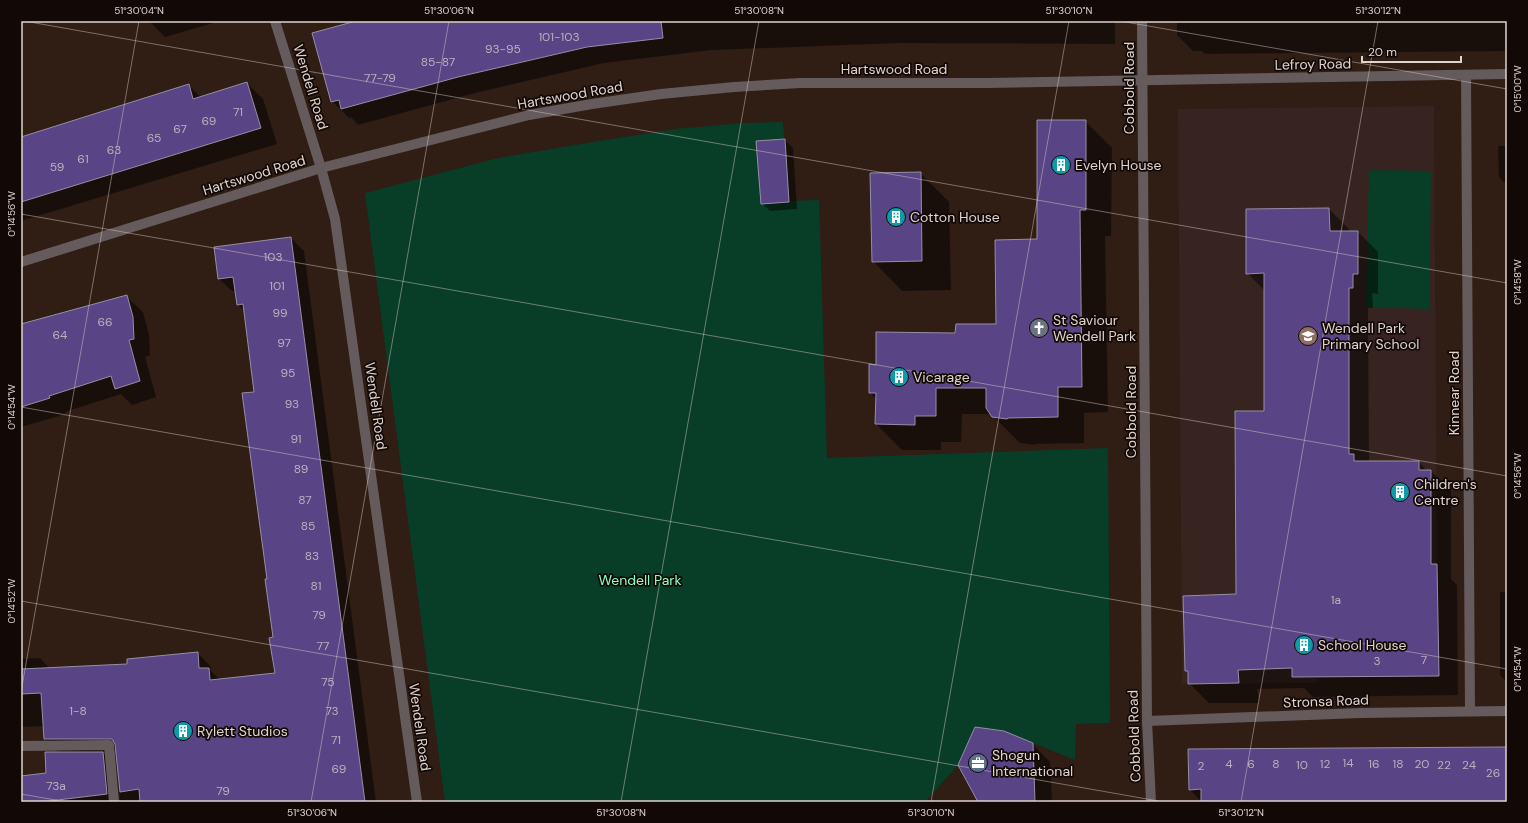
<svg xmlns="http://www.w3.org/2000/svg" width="1528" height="823" viewBox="0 0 1528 823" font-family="'DM Sans',sans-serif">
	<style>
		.education { fill: #372421 }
		.green { fill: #083e27 }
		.shadow { fill: #0007 }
		.building { fill: #594485; stroke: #958fa6 }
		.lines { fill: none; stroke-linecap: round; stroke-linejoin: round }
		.minor { stroke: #655a5c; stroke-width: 10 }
		.ticks { fill: none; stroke: #e0d2cc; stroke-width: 1; stroke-opacity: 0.45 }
		.labels { text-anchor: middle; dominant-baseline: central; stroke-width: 3.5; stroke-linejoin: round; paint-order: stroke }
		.number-label { font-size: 12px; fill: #beaeba }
		.street-label { font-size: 14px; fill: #e0d2cc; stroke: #120906 }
		.poi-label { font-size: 14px; fill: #e0d2cc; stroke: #120906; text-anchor: start }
		.park-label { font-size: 14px; fill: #8affc3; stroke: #120906 }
		.neatline { fill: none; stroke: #e0d2cc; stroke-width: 1.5 }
		.ticks-label { font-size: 10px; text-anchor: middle; fill: #e0d2cc }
	</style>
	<rect width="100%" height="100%" fill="#301d13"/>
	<polygon class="education" points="1434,106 1437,564 1316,565 1317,683 1182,684 1178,109"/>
	<g class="green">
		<polygon points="783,122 789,201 819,200 827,458 1108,448 1110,723 1076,724 1075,760 1004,731 975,727 958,765 925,802 445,802 365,193 498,158 593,142 675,129 744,123"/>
		<polygon points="1369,170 1431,171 1429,309 1366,307"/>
	</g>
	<g class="shadow">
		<polygon points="149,21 220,21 165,37"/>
		<polygon points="360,21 1115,21 1115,44 899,43 712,50 604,63 475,93 358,125 351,117 349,118 332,101"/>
		<polygon points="1177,21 1507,21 1507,51 1205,54 1202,51 1193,51 1177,35"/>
		<polygon points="247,83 263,99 277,144 21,221 21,137 189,85 201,98"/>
		<polygon points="1085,121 1112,148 1111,236 1105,236 1108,412 1084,413 1084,443 1035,444 1034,445 1020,443 991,414 962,414 961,442 941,442 941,450 902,450 876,424 876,399 870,393 877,366 956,334 997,325 1038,240"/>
		<polygon points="785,140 793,148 797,209 770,211 762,203"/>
		<polygon points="1498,146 1507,146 1507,185 1499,177"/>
		<polygon points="920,173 949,202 951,290 902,291 873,261"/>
		<polygon points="1329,209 1349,229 1349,232 1358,232 1378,252 1378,294 1372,293 1373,308 1368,308 1369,462 1419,462 1427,471 1431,471 1451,491 1451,579 1457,585 1458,695 1313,697 1304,688 1257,689 1259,703 1209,703 1189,683 1189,673 1186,670 1237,595 1265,412 1265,291 1247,273"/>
		<polygon points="291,238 304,251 376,802 120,802 117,751 101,751 115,765 118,802 21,802 21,777 47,773 59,753 45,739 44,726 21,727 21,659 40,658 50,669 128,665 198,653 210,666 211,671 220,680 276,674 255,393 245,311 238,305 236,291 232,291 219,279"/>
		<polygon points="126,296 143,312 149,335 150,355 145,357 156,397 132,405 121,394 65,412 66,414 21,427 21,325"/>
		<polygon points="1500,592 1507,592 1507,682 1500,675"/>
		<polygon points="1032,744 1050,762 1052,802 972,802 978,800"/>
		<polygon points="1507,748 1507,802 1202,802 1190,790"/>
	</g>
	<g class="building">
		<polygon points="356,21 661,21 663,38 587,47 458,77 341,109 339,100 331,102 312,33"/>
		<polygon points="247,82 261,128 21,202 21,137 189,84 193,99"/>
		<polygon points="1037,120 1086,120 1086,210 1080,210 1082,387 1058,387 1058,417 1008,418 1007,419 992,417 986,408 986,388 936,388 936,416 915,416 915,425 875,424 876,393 869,393 869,364 876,365 876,332 955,333 956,324 996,324 995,240 1037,239"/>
		<polygon points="785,139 789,202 761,204 756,141"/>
		<polygon points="921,172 922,261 872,262 870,173"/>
		<polygon points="1329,208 1330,231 1358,231 1358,274 1353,274 1353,288 1349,288 1349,454 1354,454 1354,461 1419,461 1419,470 1431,470 1431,564 1437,564 1439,676 1292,677 1292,668 1238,670 1239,683 1188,684 1188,671 1185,671 1183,596 1236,594 1235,411 1264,411 1264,273 1246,274 1246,209"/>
		<polygon points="291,237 365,802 140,802 139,789 120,792 115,744 112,739 44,739 41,693 21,694 21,669 127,664 127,659 198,652 199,668 209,668 210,680 275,673 269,638 273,637 265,579 267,579 242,393 254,392 243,304 237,305 233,277 218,279 214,247"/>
		<polygon points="127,295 133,317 134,339 129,340 140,381 115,389 111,376 49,396 50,398 21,407 21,324"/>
		<polygon points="975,727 1004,731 1033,743 1035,802 978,802 958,765"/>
		<polygon points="1507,747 1507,802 1201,802 1201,789 1189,790 1188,749"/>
		<polygon points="45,752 103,752 107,794 41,802 21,802 21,776 46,773"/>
	</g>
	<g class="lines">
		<g class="minor">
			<polyline points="275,21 321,168 335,219 417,802"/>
			<polyline points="1142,21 1147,721 1151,802"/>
			<polyline points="1466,75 1470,711"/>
			<polyline points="21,262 321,168 435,139 529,115 592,104 661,94 734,87 800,83 987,83 1507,74"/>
			<polyline points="1147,721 1360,713 1507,711"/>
			<polyline points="21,746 109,745 114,802"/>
		</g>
	</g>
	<path class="ticks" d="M24 21 1507 283M1120 21 1507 89M21 214 1507 476M21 407 1507 669M21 601 1164 802M21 692 139 21M21 794 67 802M311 802 449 21M621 802 759 21M931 802 1069 21M1241 802 1378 21"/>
	<defs>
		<symbol id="building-disc" viewBox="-11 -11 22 22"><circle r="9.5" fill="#0f9aa8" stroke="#120906"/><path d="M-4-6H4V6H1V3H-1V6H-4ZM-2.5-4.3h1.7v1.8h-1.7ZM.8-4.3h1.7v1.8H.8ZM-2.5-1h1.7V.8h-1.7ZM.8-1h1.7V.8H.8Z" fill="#fff"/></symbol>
		<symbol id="church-disc" viewBox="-11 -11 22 22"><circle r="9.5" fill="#6b7280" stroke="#120906"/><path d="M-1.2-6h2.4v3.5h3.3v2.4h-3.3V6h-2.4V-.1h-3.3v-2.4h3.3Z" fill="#fff"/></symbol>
		<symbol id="school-disc" viewBox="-11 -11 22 22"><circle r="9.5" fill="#8d6e63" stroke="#120906"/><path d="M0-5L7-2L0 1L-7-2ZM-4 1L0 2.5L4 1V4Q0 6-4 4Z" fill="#fff"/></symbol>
		<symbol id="office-disc" viewBox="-11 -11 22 22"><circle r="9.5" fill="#5c6f8a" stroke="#120906"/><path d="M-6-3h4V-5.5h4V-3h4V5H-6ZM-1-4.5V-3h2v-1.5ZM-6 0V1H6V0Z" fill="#fff"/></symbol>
	</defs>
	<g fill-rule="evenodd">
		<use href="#building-disc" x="1050" y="154" width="22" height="22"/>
		<use href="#building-disc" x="885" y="206" width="22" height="22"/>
		<use href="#church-disc" x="1028" y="317" width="22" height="22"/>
		<use href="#school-disc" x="1297" y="325" width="22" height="22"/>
		<use href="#building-disc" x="888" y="366" width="22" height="22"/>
		<use href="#building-disc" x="1389" y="481" width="22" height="22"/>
		<use href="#building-disc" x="1293" y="634" width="22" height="22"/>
		<use href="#building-disc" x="172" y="720" width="22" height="22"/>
		<use href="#office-disc" x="967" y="752" width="22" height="22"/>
	</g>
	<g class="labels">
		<g class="number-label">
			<text x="559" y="37">101-103</text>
			<text x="503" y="49">93-95</text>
			<text x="438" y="62">85-87</text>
			<text x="380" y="78">77-79</text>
			<text x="238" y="112">71</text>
			<text x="209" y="121">69</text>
			<text x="180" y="129">67</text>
			<text x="154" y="138">65</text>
			<text x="114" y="150">63</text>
			<text x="83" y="159">61</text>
			<text x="57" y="167">59</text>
			<text x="273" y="257">103</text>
			<text x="277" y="286">101</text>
			<text x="280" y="313">99</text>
			<text x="105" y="322">66</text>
			<text x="60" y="335">64</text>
			<text x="284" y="343">97</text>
			<text x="288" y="373">95</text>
			<text x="292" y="404">93</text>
			<text x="296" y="439">91</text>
			<text x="301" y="469">89</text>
			<text x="305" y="500">87</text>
			<text x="308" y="526">85</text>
			<text x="312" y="556">83</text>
			<text x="316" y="586">81</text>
			<text x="1336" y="600">1a</text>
			<text x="319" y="615">79</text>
			<text x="323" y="646">77</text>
			<text x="1424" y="660">7</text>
			<text x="1377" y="661">3</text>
			<text x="328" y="682">75</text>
			<text x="78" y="711">1-8</text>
			<text x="332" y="711">73</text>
			<text x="336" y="740">71</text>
			<text x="1348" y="763">14</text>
			<text x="1229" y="764">4</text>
			<text x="1251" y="764">6</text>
			<text x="1276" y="764">8</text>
			<text x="1325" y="764">12</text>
			<text x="1374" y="764">16</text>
			<text x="1398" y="764">18</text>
			<text x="1422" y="764">20</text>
			<text x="1302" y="765">10</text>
			<text x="1444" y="765">22</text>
			<text x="1469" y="765">24</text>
			<text x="1201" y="766">2</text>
			<text x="339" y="769">69</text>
			<text x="1493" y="773">26</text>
			<text x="56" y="786">73a</text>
			<text x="223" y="791">79</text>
		</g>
		<g class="street-label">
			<text transform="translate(1313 64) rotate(-1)">Lefroy Road</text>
			<text x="894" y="69">Hartswood Road</text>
			<text transform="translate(311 87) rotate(73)">Wendell Road</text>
			<text transform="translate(1129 88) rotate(-90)">Cobbold Road</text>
			<text transform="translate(570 95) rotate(-10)">Hartswood Road</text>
			<text transform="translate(254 175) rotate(-17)">Hartswood Road</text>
			<text transform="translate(1454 393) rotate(-90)">Kinnear Road</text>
			<text transform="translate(376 406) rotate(82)">Wendell Road</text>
			<text transform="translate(1131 412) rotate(-90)">Cobbold Road</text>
			<text transform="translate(1326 701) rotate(-2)">Stronsa Road</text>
			<text transform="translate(420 727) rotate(82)">Wendell Road</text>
			<text transform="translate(1134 736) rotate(-92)">Cobbold Road</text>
		</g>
		<g class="poi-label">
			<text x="1075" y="165">Evelyn House</text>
			<text x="910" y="217">Cotton House</text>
			<text x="1053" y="320">St Saviour<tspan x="1053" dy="16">Wendell Park</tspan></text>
			<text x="1322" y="328">Wendell Park<tspan x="1322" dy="16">Primary School</tspan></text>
			<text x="913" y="377">Vicarage</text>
			<text x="1414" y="484">Children's<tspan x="1414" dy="16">Centre</tspan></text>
			<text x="1318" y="645">School House</text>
			<text x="197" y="731">Rylett Studios</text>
			<text x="992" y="755">Shogun<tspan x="992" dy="16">International</tspan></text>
		</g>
		<g class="park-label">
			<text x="640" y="580">Wendell Park</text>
		</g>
	</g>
	<rect width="1528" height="823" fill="none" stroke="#120906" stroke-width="44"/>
	<path d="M1362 56v6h99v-6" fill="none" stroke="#e0d2cc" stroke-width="2"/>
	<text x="1368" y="56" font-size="12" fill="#e0d2cc" stroke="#120906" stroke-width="3" paint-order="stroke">20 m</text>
	<rect x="22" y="22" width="1484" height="779" class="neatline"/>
	<g class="ticks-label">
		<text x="139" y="14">51°30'04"N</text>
		<text x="449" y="14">51°30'06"N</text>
		<text x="759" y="14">51°30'08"N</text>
		<text x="1069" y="14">51°30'10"N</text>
		<text x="1378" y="14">51°30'12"N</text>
		<text transform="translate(1517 89) rotate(-90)" y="4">0°15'00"W</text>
		<text transform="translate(11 214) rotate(-90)" y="4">0°14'56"W</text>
		<text transform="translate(1517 282) rotate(-90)" y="4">0°14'58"W</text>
		<text transform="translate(11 407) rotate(-90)" y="4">0°14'54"W</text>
		<text transform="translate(1517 476) rotate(-90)" y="4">0°14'56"W</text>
		<text transform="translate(11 601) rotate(-90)" y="4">0°14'52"W</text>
		<text transform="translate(1517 669) rotate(-90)" y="4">0°14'54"W</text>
		<text x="312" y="816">51°30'06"N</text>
		<text x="621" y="816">51°30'08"N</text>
		<text x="931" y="816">51°30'10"N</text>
		<text x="1241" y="816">51°30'12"N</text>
	</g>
</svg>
